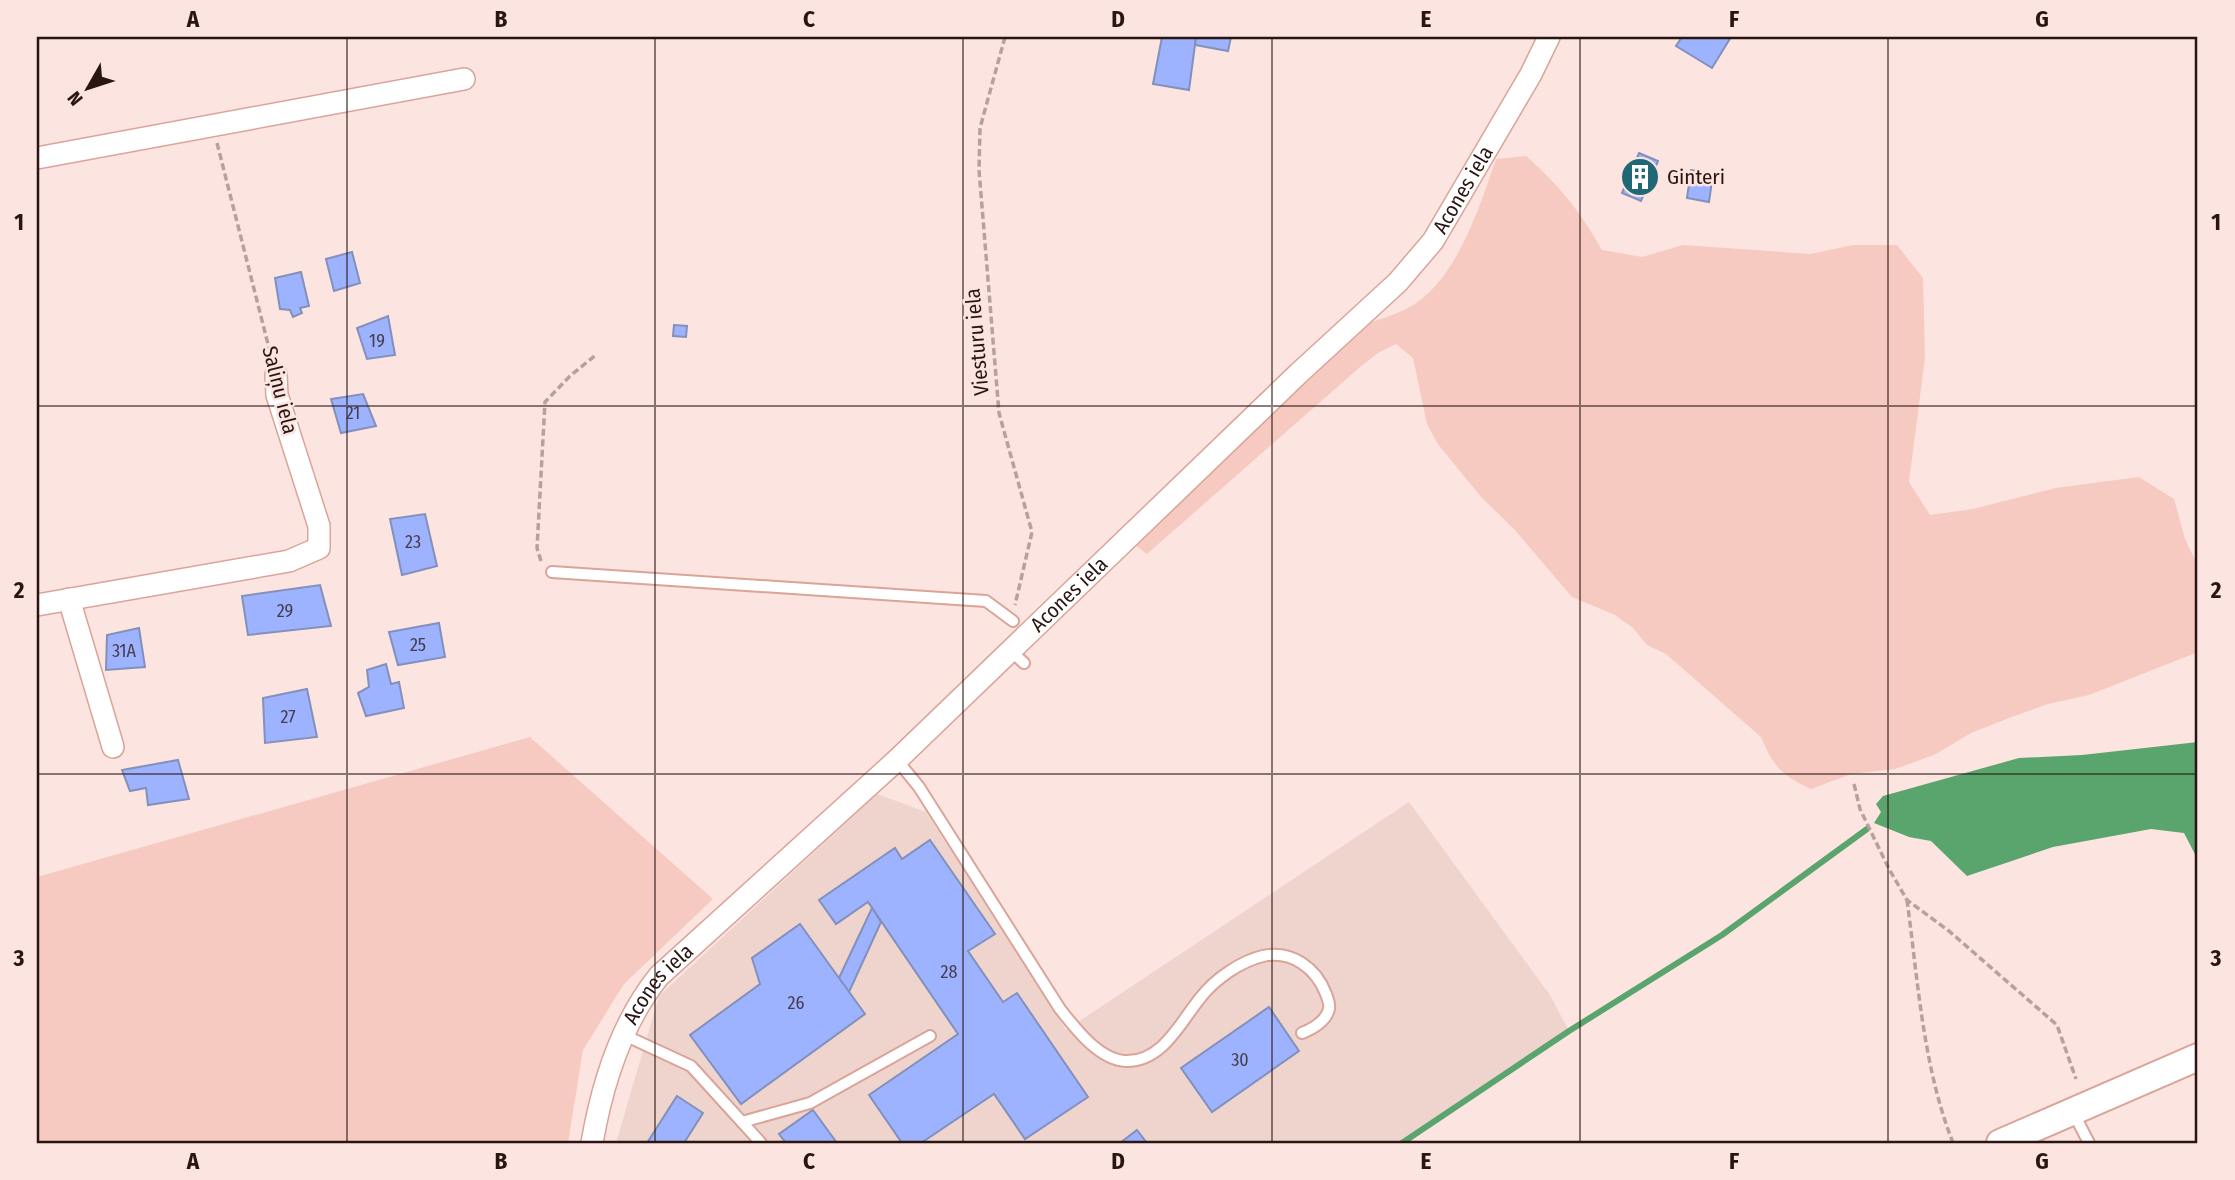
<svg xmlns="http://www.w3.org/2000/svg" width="2235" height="1180" viewBox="0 0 2235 1180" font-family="'Fira Sans Condensed',sans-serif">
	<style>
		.built { fill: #efd4ce }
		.green { fill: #f6cac1 }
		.water { fill: #5aa46e }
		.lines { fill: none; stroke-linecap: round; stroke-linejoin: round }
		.stream { stroke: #5aa46e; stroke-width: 6 }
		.building { fill: #9db3ff; stroke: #8290bb; stroke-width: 2 }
		.service-casing { stroke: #daa499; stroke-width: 14 }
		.minor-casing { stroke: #daa499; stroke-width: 24 }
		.tertiary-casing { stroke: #daa499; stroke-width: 30 }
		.path { stroke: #b8a19d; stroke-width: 3.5; stroke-dasharray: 7 3.5; stroke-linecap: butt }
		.service { stroke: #fff; stroke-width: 10 }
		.minor { stroke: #fff; stroke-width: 21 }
		.tertiary { stroke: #fff; stroke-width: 26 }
		.grid { fill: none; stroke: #291512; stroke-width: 2; stroke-opacity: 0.55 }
		.labels { text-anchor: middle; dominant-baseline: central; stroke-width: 5; stroke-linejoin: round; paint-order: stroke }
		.number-label { font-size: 18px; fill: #463c4d }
		.poi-label { font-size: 21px; fill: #291512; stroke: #fce4e0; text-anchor: start }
		.street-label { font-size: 21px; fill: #291512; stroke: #fce4e0 }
		.neatline { fill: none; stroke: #291512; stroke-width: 2.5 }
		.grid-label { font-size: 23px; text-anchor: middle; font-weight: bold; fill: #291512 }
	</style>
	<rect width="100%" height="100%" fill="#fce4e0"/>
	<polygon class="built" points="877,794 926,812 1066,1030 1409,802 1550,995 1569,1031 1402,1143 616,1143 659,996"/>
	<g class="green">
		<path d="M1526 156C1560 186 1579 210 1602 250L1642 257 1683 245 1810 254 1853 245H1897L1923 278 1925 358 1909 482 1930 515 1973 509 2056 488 2139 477 2174 499 2185 539 2198 566V652L2089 695 2048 704 2009 718 1971 733 1934 755 1895 769 1851 774 1811 789C1782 776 1773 766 1761 737L1666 654 1647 645 1633 628 1615 615 1572 597 1514 529 1482 498 1437 443 1427 424 1413 358 1396 344 1378 353 1359 368 1147 554 1127 539 1361 326C1376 320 1392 316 1406 309 1456 284 1479 208 1496 159Z"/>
		<polygon points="530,737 713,899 624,984 583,1050 568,1143 37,1143 37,877"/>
	</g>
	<polygon class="water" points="2198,742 2198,860 2184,833 2151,829 2053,847 1967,876 1931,841 1909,837 1874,823 1881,812 1876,804 1883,796 2019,758 2082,755"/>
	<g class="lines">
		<polyline class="stream" points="1402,1143 1569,1031 1722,935 1867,829"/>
	</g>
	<g class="building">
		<polygon points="1162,37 1196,37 1189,90 1153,84"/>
		<polygon points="1196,37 1231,37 1228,51 1195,45"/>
		<polygon points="1682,37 1731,37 1712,68 1676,46"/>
		<polygon points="1639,153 1658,161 1641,201 1622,193"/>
		<polygon points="1691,170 1713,174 1709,202 1687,198"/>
		<polygon points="352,252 360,283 334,291 326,259"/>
		<polygon points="301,272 309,306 300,308 302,313 293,317 290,310 280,309 275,278"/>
		<polygon points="388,316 395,355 367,359 357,328"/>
		<polygon points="674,325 687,326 686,337 673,336"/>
		<polygon points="363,394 376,426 341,433 331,399"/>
		<polygon points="425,514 437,566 402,575 390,519"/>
		<polygon points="320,585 331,626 248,635 242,596"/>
		<polygon points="439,623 445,657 398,665 389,632"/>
		<polygon points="139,628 145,667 106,670 107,635"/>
		<polygon points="386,664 391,684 399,682 404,708 366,716 358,693 369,687 367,670"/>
		<polygon points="307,689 317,737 265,743 263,698"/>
		<polygon points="178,760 189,799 148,805 146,788 130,791 122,770"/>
		<polygon points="930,840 995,934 968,951 1003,1002 1017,993 1088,1097 1025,1139 994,1094 921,1143 902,1143 869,1095 958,1034 868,902 836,924 819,900 895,848 902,859"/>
		<polygon points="872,908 881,922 849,992 839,978"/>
		<polygon points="800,924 865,1014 741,1104 690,1035 760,984 752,958"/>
		<polygon points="1269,1007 1299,1051 1212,1112 1181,1068"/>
		<polygon points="677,1096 703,1113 684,1143 647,1143"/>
		<polygon points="813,1110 837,1143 786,1143 779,1134"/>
		<polygon points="1137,1130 1147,1143 1120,1143"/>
	</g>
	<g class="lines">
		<defs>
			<g id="service">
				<polyline points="552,572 986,601 1013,621"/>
				<polyline points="1012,652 1024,663"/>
				<path d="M897 760 919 787 1060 1009C1075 1028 1099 1060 1126 1061 1163 1062 1181 1021 1201 997 1215 979 1241 961 1263 956 1292 950 1316 968 1326 994 1328 999 1330 1004 1329 1009 1326 1021 1312 1029 1302 1033"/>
				<polyline points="624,1035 691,1066 761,1143"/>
				<polyline points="2073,1112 2089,1143"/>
				<polyline points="742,1122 810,1103 930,1036"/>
			</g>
			<g id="minor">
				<polyline points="37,158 464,79"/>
				<polyline points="69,599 113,747"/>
				<polyline points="37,605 289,561 319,548 319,526 277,395 276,375"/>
				<path id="s1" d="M592 1143C602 1085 621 1023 659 976L897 760 1299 373 1398 282 1433 241 1531 74 1549 37"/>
			</g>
			<polyline id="tertiary" points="2000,1143 2198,1057"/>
		</defs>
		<use href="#service" class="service-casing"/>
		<use href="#minor" class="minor-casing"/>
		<use href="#tertiary" class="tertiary-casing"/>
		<g class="path">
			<polyline points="1005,37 980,128 979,170 999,413 1032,532 1015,605"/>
			<polyline points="217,143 271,356"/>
			<polyline points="541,561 537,548 545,402 570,376 597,354"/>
			<polyline points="1854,784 1860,809 1889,869 1907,900 1949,931 2057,1025 2076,1079"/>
			<path d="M1907 900C1918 981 1923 1067 1953 1143"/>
		</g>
		<use href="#service" class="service"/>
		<use href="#minor" class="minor"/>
		<use href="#tertiary" class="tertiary"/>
	</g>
	<path class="grid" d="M347 37V1143M655 37V1143M963 37V1143M1272 37V1143M1580 37V1143M1888 37V1143M37 406H2198M37 774H2198"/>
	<defs>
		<symbol id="building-disc" viewBox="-11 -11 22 22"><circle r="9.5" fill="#1f6874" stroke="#fce4e0"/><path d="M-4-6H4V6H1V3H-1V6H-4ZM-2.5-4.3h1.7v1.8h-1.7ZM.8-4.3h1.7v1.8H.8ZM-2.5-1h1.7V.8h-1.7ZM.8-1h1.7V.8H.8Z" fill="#fff"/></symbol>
	</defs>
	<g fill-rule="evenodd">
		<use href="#building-disc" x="1618" y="155" width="44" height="44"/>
	</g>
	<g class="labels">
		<g class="number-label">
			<text x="377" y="341">19</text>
			<text x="353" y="413">21</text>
			<text x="413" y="542">23</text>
			<text x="285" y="611">29</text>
			<text x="418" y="645">25</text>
			<text x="124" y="651">31A</text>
			<text x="288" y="717">27</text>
			<text x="949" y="972">28</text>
			<text x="796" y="1003">26</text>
			<text x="1240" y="1060">30</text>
		</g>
		<g class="poi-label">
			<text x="1667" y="177">Ginteri</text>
		</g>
		<g class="street-label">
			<text stroke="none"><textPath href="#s1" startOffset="1309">Acones iela</textPath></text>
			<text transform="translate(977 342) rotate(-95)">Viesturu iela</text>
			<text transform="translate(280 390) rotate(76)">Saliņu iela</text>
			<text stroke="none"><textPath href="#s1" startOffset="742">Acones iela</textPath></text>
			<text stroke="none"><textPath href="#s1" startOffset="175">Acones iela</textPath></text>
		</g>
	</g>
	<rect width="2235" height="1180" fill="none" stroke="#fce4e0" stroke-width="77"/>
	<g transform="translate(88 88) rotate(231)" stroke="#fce4e0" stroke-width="5" paint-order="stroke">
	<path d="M0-5L12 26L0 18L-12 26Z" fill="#291512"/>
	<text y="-10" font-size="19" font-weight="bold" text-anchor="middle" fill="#291512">N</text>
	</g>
	<rect x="38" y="38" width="2158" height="1104" class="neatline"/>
	<g class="grid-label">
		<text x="193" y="27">A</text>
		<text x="501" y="27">B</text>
		<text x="809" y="27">C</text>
		<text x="1118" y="27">D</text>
		<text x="1426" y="27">E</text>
		<text x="1734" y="27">F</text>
		<text x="2042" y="27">G</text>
		<text x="19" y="230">1</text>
		<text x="2216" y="230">1</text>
		<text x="19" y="598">2</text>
		<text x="2216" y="598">2</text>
		<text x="19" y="966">3</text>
		<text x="2216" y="966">3</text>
		<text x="193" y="1169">A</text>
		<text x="501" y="1169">B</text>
		<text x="809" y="1169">C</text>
		<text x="1118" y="1169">D</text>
		<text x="1426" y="1169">E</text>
		<text x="1734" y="1169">F</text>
		<text x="2042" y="1169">G</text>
	</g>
</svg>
